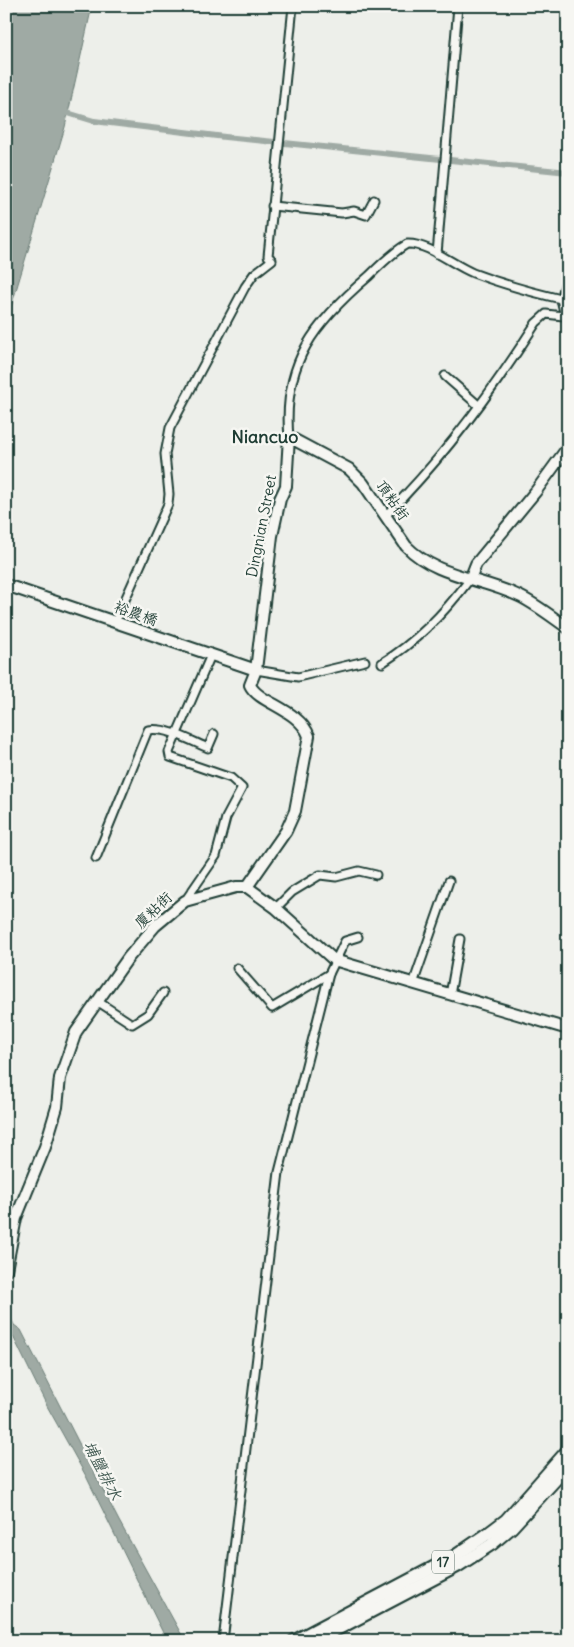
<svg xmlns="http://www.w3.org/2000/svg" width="574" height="1647" viewBox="0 0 574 1647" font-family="Delius,'LXGW WenKai TC',sans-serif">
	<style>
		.water { fill: #9faaa4; stroke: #6c7e77 }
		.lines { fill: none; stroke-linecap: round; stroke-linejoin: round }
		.canal { stroke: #9faaa4; stroke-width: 6 }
		.street-casing { stroke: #1f3d34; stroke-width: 11 }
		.secondary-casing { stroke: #1f3d34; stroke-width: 14 }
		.primary-casing { stroke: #1f3d34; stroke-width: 15 }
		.street { stroke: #f6f6f2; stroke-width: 7 }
		.secondary { stroke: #f6f6f2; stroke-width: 10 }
		.primary { stroke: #f6f6f2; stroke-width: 11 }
		.labels { text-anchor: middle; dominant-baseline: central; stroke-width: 5; stroke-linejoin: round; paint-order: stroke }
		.shield { fill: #f6f6f2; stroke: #60746d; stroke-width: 1 }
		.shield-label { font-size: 14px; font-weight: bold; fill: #1f3d34 }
		.street-label { font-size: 15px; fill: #1f3d34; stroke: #f6f6f2 }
		.water-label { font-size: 16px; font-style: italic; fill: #3f5850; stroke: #f6f6f2 }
		.quarter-label { font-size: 18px; font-weight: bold; fill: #1f3d34; stroke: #f6f6f2 }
	</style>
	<rect width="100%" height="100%" fill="#edefea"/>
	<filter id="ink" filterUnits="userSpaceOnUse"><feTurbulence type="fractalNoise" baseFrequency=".02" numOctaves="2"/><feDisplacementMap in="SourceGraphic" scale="10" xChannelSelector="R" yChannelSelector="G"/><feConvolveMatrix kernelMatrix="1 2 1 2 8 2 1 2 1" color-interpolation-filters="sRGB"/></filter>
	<g filter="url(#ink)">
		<g class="water">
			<polygon points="6,6 92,6 65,127 11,307 6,336"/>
			<polygon points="6,1306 14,1325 21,1330 119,1521 185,1641 167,1641 86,1476 47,1406 6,1322"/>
		</g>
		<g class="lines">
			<polyline class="canal" points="61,111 94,121 225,137 568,172"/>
			<defs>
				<g id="street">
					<polyline points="272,206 342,213 354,211 366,215 374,200"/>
					<polyline points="437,254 458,6"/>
					<polyline points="445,376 478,405"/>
					<path d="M289 437C282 363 315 322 369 276 380 265 393 252 407 244 428 243 453 265 473 273 502 284 531 292 561 299"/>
					<path d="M387 514C445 456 492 392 536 323L546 314 563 316 564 312 561 299 568 274"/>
					<polyline points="115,622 168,504 169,494 165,454 170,428 245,287 254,274 272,260 268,256 293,6"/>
					<path d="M382 663C416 642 446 611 470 579"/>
					<polyline points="256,670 298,677 365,661"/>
					<path d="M96 858 148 730C168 727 191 741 208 748L214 734"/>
					<polyline points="185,901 216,856 226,818 242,788 231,778 170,757 169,752 211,655"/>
					<polyline points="276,908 292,892 320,875 336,877 359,871 376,875"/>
					<polyline points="237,968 272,1008 329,974"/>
					<polyline points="413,984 449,881"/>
					<polyline points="450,995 460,939"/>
					<polyline points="97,1001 132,1024 148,1014 163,993"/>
					<polyline points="223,1641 279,1172 329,974 345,941 358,937"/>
				</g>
				<g id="secondary">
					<polyline points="470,579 476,564 536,491 568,447"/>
					<polyline points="6,585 256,670"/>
					<path d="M247 887 286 831 295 811 309 736C299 709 258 703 250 685L256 670 272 536 280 499 286 486 289 437 349 469 363 483 406 546C436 577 482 578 519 596 536 604 552 617 568 628"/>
					<polyline points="6,1270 16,1218 45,1147 57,1107 60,1078 76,1032 128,958 155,926 185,901 236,887 247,887 276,908 334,960 568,1029"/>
				</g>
				<g id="primary">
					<polyline points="294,1641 455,1556 486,1535 506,1520 568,1450"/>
					<polyline points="315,1641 458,1566 492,1544 512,1527 568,1466"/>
				</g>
			</defs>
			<use href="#street" class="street-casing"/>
			<use href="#secondary" class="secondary-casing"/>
			<use href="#primary" class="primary-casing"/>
			<use href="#street" class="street"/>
			<use href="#secondary" class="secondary"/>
			<use href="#primary" class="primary"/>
		</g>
	</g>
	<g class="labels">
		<rect class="shield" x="432" y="1550.5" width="22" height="23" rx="4"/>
		<g class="shield-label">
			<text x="443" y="1562">17</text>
		</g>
		<g class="street-label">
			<text transform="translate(393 500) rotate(55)">頂粘街</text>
			<text transform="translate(261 526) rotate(-79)">Dingnian Street</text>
			<text transform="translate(136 613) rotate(19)">裕農橋</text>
			<text transform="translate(153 910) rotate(-44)">廈粘街</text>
		</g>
		<g class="water-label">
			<text transform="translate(103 1470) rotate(63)">埔鹽排水</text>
		</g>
		<g class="quarter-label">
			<text x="265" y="436">Niancuo</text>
		</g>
	</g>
	<rect width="574" height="1647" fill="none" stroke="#f6f6f2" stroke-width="25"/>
	<rect x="12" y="12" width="549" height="1622" fill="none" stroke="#1f3d34" stroke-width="2" filter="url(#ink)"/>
</svg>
